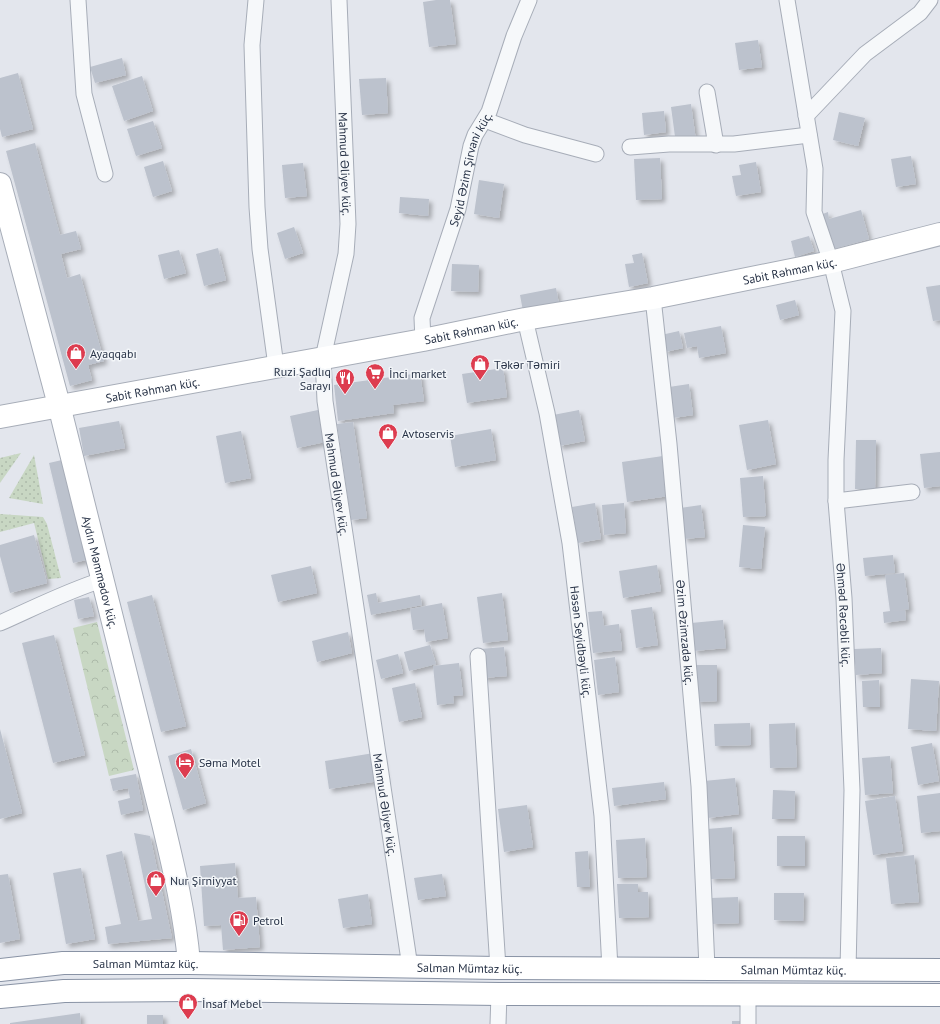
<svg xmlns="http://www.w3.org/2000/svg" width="940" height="1024" viewBox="0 0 940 1024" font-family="'PT Sans',sans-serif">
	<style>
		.green { fill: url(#green-dots) }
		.forest { fill: url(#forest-crowns) }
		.building { fill: #bcc2cd; filter: url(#shadow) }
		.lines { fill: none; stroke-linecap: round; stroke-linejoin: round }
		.street-casing { stroke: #a7adb8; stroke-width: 17 }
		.secondary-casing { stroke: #a7adb8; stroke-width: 24 }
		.highway-casing { stroke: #8993a5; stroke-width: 24 }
		.street { stroke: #f6f8fa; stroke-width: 15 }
		.secondary { stroke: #fff; stroke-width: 22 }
		.highway { stroke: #fff; stroke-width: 22 }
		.labels { text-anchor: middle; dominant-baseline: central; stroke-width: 3; stroke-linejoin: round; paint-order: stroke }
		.street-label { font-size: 12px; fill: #283347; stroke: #f3f6f9 }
		.poi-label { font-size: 12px; fill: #283347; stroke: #f3f6f9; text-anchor: start }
	</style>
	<defs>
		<pattern id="green-dots" width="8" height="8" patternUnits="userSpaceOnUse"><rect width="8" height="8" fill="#c8d7c3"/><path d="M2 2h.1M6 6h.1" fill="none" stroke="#acb9a9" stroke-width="1.8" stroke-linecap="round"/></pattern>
		<pattern id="forest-crowns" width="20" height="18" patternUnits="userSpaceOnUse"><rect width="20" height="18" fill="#c8d7c3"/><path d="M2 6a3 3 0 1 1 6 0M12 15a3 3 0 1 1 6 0" fill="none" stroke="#acb9a9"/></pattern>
		<filter id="shadow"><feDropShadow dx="3.5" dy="3.5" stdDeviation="2" flood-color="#0004"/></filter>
	</defs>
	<rect width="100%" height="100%" fill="#e3e6ed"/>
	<g class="green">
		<polygon points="21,453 0,483 0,458"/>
		<polygon points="34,455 43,504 9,498"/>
		<polygon points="0,514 43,517 47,524 61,578 48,579 34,523 0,532"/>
	</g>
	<polygon class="forest" points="97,622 134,770 109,776 73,628"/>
	<g class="building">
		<polygon points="436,0 450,0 456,44 429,47 423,2"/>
		<polygon points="758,40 762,67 739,70 735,43"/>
		<polygon points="122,58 126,75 95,83 90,67"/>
		<polygon points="18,73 33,129 2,137 0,129 0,78"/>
		<polygon points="142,76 153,111 124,121 112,86"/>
		<polygon points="386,78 388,113 362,115 359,79"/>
		<polygon points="691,104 696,141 676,144 671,107"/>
		<polygon points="664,111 666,132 644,135 642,113"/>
		<polygon points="839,112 865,118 858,146 833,140"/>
		<polygon points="153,121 162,148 136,156 127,129"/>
		<polygon points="35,143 60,235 76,231 81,249 61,254 67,278 80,274 104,361 88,365 92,380 70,386 6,151"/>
		<polygon points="911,156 916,184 896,187 891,159"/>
		<polygon points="660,158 662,199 636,200 634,159"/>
		<polygon points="163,161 172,191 153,197 144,167"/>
		<polygon points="756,162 761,192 736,196 732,176 741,175 739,165"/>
		<polygon points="303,163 307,196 285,198 282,165"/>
		<polygon points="479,180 504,184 499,218 474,214"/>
		<polygon points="400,197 429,199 428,216 399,213"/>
		<polygon points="861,210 869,239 830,250 820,215 828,212 829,219"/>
		<polygon points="294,227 303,253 285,259 277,233"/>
		<polygon points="809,236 814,251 795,257 791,241"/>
		<polygon points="218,248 226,280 204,286 196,254"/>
		<polygon points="179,250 186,273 164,279 158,255"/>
		<polygon points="642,253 648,283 629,287 625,264 634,263 632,255"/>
		<polygon points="452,264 479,265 478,292 451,291"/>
		<polygon points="940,285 940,320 933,321 926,287"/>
		<polygon points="556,288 559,304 523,311 520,295"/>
		<polygon points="795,300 799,315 780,320 776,305"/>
		<polygon points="721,326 726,353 699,358 697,346 687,348 684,333"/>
		<polygon points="679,331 683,348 665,352 661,335"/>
		<polygon points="503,368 507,397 467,403 462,374"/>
		<polygon points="420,373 424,401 393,405 394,413 338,421 334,385"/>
		<polygon points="689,384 693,415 673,418 669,387"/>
		<polygon points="318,410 325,442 297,448 290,416"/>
		<polygon points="579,410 585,441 559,446 553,415"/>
		<polygon points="768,420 776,464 747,470 739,425"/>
		<polygon points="119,421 125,448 84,456 79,428"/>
		<polygon points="353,422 367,518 351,520 337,424"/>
		<polygon points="491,429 496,460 455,467 450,436"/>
		<polygon points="241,431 251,478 225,483 216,436"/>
		<polygon points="856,440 876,440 875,489 855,489"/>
		<polygon points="940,452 940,486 924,488 920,454"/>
		<polygon points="663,456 669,496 627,502 622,462"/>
		<polygon points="62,460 86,560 73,563 49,463"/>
		<polygon points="763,476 766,516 743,517 740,478"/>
		<polygon points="595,503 601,539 578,543 572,507"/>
		<polygon points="624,503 626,533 604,535 602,505"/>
		<polygon points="701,505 705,537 684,539 680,508"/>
		<polygon points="743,525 765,527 761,569 739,567"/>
		<polygon points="34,535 47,583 10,593 0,556 0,545"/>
		<polygon points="893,555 895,573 865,576 863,558"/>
		<polygon points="657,565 661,591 623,598 619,571"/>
		<polygon points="311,566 317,593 278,602 271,575"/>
		<polygon points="904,573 909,609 892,611 905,610 906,620 884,623 883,612 890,611 885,575"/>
		<polygon points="376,593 378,603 420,595 422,605 371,615 367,595"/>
		<polygon points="502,593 508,640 483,643 477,597"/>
		<polygon points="152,595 186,726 161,732 127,602"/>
		<polygon points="89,597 94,616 78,619 74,600"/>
		<polygon points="442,603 448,638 426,642 424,629 413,630 410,609"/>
		<polygon points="652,607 658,645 636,648 631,610"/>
		<polygon points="602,611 604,626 619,624 622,650 593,653 588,612"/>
		<polygon points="723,620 726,648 694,651 691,623"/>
		<polygon points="348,632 352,653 317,662 312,641"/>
		<polygon points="54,635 85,755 53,763 22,643"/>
		<polygon points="430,645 436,664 409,671 404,652"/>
		<polygon points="504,647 507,676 483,678 480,649"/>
		<polygon points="881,648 882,673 856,675 854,649"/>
		<polygon points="398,654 403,673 381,679 376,660"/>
		<polygon points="615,657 619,692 598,695 594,660"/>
		<polygon points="459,663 463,695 453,696 454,703 437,705 433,666"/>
		<polygon points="696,665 717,665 717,701 696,702"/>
		<polygon points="911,679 939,681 936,731 908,729"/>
		<polygon points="879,680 880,707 863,707 862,681"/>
		<polygon points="415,683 422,717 399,722 392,688"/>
		<polygon points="750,723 751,745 715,746 714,724"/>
		<polygon points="795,723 797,767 770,768 769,724"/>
		<polygon points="0,729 22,813 0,819"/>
		<polygon points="932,743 939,781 918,785 911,747"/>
		<polygon points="191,749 206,803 183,810 168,756"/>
		<polygon points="380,752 385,780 329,789 325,761"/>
		<polygon points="890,756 893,793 865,795 862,758"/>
		<polygon points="136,774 143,810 121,815 118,801 130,798 128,788 113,791 110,779"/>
		<polygon points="735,778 739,814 708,818 704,781"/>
		<polygon points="664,782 666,799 614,806 612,788"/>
		<polygon points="773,790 795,791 794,819 772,819"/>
		<polygon points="940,793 940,831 921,833 917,796"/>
		<polygon points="895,796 903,851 873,855 865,801"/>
		<polygon points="527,805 533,847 504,852 498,809"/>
		<polygon points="732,827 735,878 711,879 707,829"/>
		<polygon points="134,833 150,836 172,938 108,944 105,927 121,924 106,855 122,851 138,921 152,919"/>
		<rect x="777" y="836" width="28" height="30"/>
		<polygon points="645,838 647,877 618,878 616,840"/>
		<polygon points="588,851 590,887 577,887 575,852"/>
		<polygon points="914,855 919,902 891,904 886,858"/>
		<polygon points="235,863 238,898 256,897 260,947 223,950 221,925 204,926 200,866"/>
		<polygon points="81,868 95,939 66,944 53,873"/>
		<polygon points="8,874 20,939 0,943 0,875"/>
		<polygon points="442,874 446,896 418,900 414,878"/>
		<polygon points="617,884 638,884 638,892 648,892 649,917 619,918"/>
		<polygon points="774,893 804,893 803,921 774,920"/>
		<polygon points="368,894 372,924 343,928 338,899"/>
		<polygon points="738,897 739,923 712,924 711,898"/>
		<polygon points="80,1013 81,1024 10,1024 10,1023"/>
		<rect x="147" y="1015" width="16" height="9"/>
		<rect x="732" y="1021" width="11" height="3"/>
	</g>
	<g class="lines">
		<defs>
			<g id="street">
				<polyline points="78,0 84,94 105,174"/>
				<polyline points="256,0 252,45 257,207 260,249 276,366"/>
				<path id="s1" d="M339 0 348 224 346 254 323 358 325 401 410 967"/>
				<path id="s2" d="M787 0 815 169 814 212 831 262 843 311 836 460V501L844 598 852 790 848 970"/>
				<polyline points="707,92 716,145"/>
				<polyline points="806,116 865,54 920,13 930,0"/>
				<polyline points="485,120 525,135 596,154"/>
				<polyline points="630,147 669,144 734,144 809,135"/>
				<path id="s3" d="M653 298 669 444 699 786 707 968"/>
				<path id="s4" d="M525 319 547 413 570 543 602 816 610 969"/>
				<path id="s5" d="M423 340 422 318 458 209 471 146 475 135 489 112 514 36 529 0"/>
				<polyline points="836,501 912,492"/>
				<path d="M0 623C34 608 67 591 102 580"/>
				<polyline points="478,656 498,968"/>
				<polyline points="748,994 748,1024"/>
				<polyline points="498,1024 499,994"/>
			</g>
			<g id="secondary">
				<path id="s6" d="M0 184 59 405 163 823C174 869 185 915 189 963"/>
				<path id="s7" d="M0 417 423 340 525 319 653 298 831 262 940 234"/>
			</g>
			<g id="highway">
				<path id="s8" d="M0 970 63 963H189L498 968 940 970"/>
				<polyline points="0,997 64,991 190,990 499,994 940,995"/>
			</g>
		</defs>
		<use href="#street" class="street-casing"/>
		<use href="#secondary" class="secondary-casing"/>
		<use href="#highway" class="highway-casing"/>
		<use href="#street" class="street"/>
		<use href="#secondary" class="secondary"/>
		<use href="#highway" class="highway"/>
	</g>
	<defs>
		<symbol id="shop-pin" viewBox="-11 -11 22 30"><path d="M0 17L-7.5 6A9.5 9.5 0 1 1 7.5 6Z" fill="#dd3c4f" stroke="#f3f6f9"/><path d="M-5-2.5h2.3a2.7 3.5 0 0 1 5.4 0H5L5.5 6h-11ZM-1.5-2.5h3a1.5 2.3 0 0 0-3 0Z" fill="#fff"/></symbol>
		<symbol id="supermarket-pin" viewBox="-11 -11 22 30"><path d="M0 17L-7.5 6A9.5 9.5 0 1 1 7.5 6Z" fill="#dd3c4f" stroke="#f3f6f9"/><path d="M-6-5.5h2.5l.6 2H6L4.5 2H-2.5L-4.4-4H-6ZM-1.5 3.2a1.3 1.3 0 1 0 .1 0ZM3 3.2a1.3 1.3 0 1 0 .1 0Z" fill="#fff"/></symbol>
		<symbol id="restaurant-pin" viewBox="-11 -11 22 30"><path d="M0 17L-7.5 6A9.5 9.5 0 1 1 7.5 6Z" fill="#dd3c4f" stroke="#f3f6f9"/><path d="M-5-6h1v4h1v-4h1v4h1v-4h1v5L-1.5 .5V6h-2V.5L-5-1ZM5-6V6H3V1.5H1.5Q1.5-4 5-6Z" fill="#fff"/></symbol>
		<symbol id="hotel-pin" viewBox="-11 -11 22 30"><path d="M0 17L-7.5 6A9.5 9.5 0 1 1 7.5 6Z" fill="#dd3c4f" stroke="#f3f6f9"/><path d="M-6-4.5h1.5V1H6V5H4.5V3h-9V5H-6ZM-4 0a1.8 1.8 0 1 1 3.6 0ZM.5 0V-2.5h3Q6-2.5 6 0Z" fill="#fff"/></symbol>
		<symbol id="fuel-pin" viewBox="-11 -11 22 30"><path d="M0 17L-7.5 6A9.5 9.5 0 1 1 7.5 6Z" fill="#dd3c4f" stroke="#f3f6f9"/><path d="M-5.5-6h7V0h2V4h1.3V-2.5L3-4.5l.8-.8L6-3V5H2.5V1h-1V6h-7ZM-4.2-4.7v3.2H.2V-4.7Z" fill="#fff"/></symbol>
	</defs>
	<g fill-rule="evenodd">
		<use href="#shop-pin" x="65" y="342" width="22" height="30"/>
		<use href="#shop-pin" x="469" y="353" width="22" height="30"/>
		<use href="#supermarket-pin" x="364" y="362" width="22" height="30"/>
		<use href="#restaurant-pin" x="334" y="367" width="22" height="30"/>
		<use href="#shop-pin" x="377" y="422" width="22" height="30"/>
		<use href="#hotel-pin" x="174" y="751" width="22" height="30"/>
		<use href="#shop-pin" x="145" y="869" width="22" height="30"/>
		<use href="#fuel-pin" x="228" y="909" width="22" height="30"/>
		<use href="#shop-pin" x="177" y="992" width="22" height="30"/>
	</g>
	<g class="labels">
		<g class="street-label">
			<text stroke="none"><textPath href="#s1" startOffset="164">Mahmud Əliyev küç.</textPath></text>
			<text stroke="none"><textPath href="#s5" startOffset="179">Seyid Əzim Şirvani küç.</textPath></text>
			<text stroke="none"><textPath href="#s7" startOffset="803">Sabit Rəhman küç.</textPath></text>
			<text stroke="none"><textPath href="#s7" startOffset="479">Sabit Rəhman küç.</textPath></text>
			<text stroke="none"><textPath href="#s7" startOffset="155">Sabit Rəhman küç.</textPath></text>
			<text stroke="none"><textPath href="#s1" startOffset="488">Mahmud Əliyev küç.</textPath></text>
			<text stroke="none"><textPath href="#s6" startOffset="401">Aydın Məmmədov küç.</textPath></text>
			<text stroke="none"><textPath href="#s2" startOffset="622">Əhməd Rəcəbli küç.</textPath></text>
			<text stroke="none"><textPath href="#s3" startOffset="336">Əzim Əzimzadə küç.</textPath></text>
			<text stroke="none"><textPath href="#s4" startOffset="328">Həsən Seyidbəyli küç.</textPath></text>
			<text stroke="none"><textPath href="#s1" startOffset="812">Mahmud Əliyev küç.</textPath></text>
			<text stroke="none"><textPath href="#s8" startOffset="146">Salman Mümtaz küç.</textPath></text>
			<text stroke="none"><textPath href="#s8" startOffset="470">Salman Mümtaz küç.</textPath></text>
			<text stroke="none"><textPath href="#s8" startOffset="794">Salman Mümtaz küç.</textPath></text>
		</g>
		<g class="poi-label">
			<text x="90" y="353">Ayaqqabı</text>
			<text x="494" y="364">Təkər Təmiri</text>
			<text x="331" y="371" text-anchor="end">Ruzi Şadlıq<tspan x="331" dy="14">Sarayı</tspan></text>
			<text x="389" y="373">İnci market</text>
			<text x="402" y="433">Avtoservis</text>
			<text x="199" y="762">Səma Motel</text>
			<text x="170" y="880">Nur Şirniyyat</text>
			<text x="253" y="920">Petrol</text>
			<text x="202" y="1003">İnsaf Mebel</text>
		</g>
	</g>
</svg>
